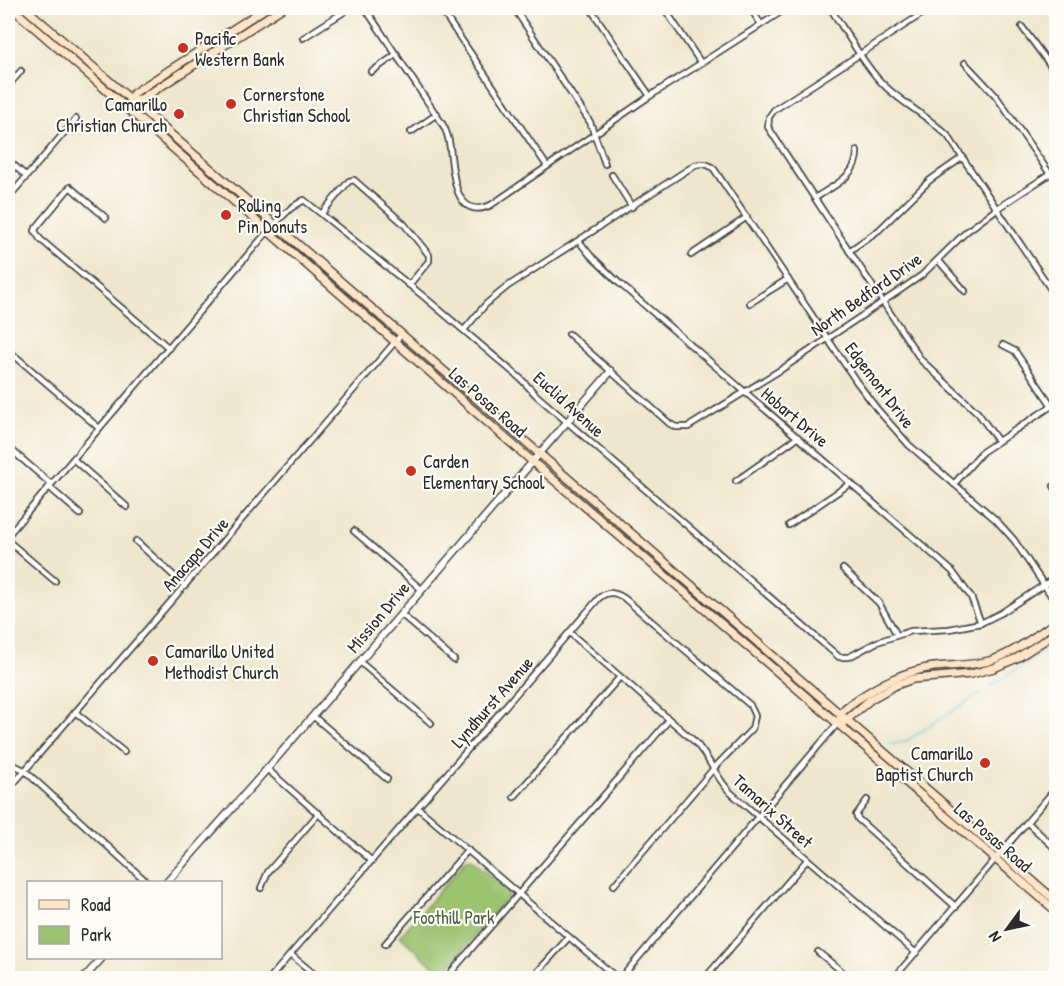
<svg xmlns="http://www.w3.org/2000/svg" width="1064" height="986" viewBox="0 0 1064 986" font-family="'Patrick Hand',sans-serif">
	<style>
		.green { fill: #9bc36f; stroke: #63774d; stroke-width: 1.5 }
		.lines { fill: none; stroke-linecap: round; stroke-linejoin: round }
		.stream { stroke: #66c6e4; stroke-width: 1.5 }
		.minor-casing { stroke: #484743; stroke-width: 8 }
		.tertiary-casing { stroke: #484743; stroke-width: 9 }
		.secondary-casing { stroke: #484743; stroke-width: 10 }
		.minor { stroke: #fff; stroke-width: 4.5 }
		.tertiary { stroke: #fff; stroke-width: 6 }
		.secondary { stroke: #ffe4c6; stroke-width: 7 }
		.poi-dot { fill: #c8321e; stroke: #fdfcf7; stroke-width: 2 }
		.labels { text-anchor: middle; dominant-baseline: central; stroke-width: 4.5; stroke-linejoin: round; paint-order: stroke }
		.poi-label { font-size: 18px; fill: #2b2b2b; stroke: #fdfcf7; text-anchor: start }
		.street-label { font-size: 18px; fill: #2b2b2b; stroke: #fdfcf7 }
		.park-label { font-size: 18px; fill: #526043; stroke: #fdfcf7 }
	</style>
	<rect width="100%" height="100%" fill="#fdfcf7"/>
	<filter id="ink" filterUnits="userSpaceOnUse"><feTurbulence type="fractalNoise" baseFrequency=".0167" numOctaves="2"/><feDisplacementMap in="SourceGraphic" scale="12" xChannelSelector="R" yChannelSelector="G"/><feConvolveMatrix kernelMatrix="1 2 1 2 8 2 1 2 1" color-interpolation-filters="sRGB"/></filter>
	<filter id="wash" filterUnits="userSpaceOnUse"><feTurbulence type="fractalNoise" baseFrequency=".008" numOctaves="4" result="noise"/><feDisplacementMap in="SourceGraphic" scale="24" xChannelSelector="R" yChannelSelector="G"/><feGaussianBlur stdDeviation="1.35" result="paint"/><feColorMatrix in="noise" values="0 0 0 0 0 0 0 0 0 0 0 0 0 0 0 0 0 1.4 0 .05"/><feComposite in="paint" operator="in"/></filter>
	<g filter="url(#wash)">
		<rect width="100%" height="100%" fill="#efe7cd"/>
		<polygon class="green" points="467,859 471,859 508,891 509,895 442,974 400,936"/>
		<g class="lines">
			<g class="stream">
				<polyline points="991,686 1056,643"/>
				<polyline points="887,745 905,742 982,692"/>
			</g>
		</g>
	</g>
	<g filter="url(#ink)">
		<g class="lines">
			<defs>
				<g id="minor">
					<path d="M365 8 443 125C447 132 449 139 450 148 453 171 454 222 491 205L650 96 787 8"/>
					<polyline points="440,8 547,166"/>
					<polyline points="514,8 590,122 605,164"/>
					<polyline points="590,8 650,96"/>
					<polyline points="664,8 701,63"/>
					<polyline points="750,8 761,24"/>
					<path d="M830 8C846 31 866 69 886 87 905 105 929 117 948 136L1056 297"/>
					<polyline points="931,8 774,110 769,117 768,127 921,360 978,413 998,441"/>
					<polyline points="1022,27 1056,73"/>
					<polyline points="303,38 350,8"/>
					<polyline points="965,63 996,96 1050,174"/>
					<polyline points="371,72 397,54"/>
					<polyline points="8,86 21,71"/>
					<polyline points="411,132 437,114"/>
					<polyline points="8,160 26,176"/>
					<polyline points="612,175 632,207"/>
					<polyline points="8,198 76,119"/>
					<path d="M815 198C833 186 858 176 857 151"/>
					<polyline points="322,213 349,181 354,180 404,224 429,255 429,261 409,285"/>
					<polyline points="106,218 70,187 36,228 35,231 40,239 169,348"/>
					<polyline points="579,241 590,255 619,283 952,571 971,597 981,623"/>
					<polyline points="849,251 879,230 930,180 963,157"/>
					<polyline points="691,255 747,217"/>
					<polyline points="938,260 965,291"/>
					<polyline points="750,303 788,279"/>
					<path d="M464 330 486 304 508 286 695 165C702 163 709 164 714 169L856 381 877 409 909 445 996 520 1014 540 1056 603"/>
					<polyline points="569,334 670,424 676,427 688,427 782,369 899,291 922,275 966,232 998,208 1056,170"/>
					<polyline points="1003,345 1015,351 1052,406"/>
					<polyline points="8,350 99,428"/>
					<polyline points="8,447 51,484"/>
					<polyline points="73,459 127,507"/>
					<polyline points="736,481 798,437"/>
					<polyline points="954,484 982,452 1056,403"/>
					<polyline points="1054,486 1056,489"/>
					<polyline points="49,487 80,514"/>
					<polyline points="789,525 851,483"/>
					<polyline points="354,531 421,589"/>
					<polyline points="8,535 269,230 291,208 304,200 423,296 521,379 536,395 839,657 849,657 877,642 911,631 949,629 981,623 1001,613 1056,577"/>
					<polyline points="8,541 55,581"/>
					<polyline points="136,541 185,586"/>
					<polyline points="843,569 879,603 897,635"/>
					<polyline points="401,614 454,660"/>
					<path d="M570 633 694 741C711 759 715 777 731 793L916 953"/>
					<polyline points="360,662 431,723"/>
					<polyline points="75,712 124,752"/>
					<polyline points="313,716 387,779"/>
					<polyline points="8,767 16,766 24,770 147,882"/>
					<polyline points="267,769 372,861"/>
					<polyline points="8,790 401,335"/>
					<polyline points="514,797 620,677"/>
					<polyline points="867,800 856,815 858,819 956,907"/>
					<polyline points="418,808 617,978"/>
					<polyline points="1028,823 1056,849"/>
					<polyline points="261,888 268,872 319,813"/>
					<polyline points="385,944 468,850"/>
					<polyline points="818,952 850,978"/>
					<polyline points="291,955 319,978"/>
					<path d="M270 978 599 598C608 591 615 592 624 598L750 705 755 716 752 729 715 767 614 885"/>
					<polyline points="446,978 669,720"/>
					<polyline points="532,978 569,937"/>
					<polyline points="621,978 838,723"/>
					<polyline points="705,978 807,860"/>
					<polyline points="894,978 1056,788"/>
				</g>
				<g id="tertiary">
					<polyline points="167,882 267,769 611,371"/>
					<polyline points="84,978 102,958"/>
				</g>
				<g id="secondary">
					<polyline points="12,8 533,462 1056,911"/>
					<polyline points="25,8 1056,901"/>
					<polyline points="132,100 139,100 149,94 282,8"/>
					<polyline points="129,102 134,93 266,8"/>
					<path d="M840 718C841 709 851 704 858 699 882 683 905 671 934 667 952 665 970 666 989 661 1013 654 1035 636 1056 622"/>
					<polyline points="844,722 871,699 896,685 913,679 971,674 994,668 1017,658 1056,633"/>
				</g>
			</defs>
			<use href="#minor" class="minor-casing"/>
			<use href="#tertiary" class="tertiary-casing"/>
			<use href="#secondary" class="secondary-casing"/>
			<use href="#minor" class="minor"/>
			<use href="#tertiary" class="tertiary"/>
			<use href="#secondary" class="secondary"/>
		</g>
	</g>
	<g class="poi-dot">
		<circle cx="183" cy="48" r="6"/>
		<circle cx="231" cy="104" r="6"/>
		<circle cx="179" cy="114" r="6"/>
		<circle cx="226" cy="215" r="6"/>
		<circle cx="411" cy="471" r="6"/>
		<circle cx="153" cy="661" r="6"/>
		<circle cx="985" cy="763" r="6"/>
	</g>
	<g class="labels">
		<g class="poi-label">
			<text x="195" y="38">Pacific<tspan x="195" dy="21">Western Bank</tspan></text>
			<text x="243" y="94">Cornerstone<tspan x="243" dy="21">Christian School</tspan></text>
			<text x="167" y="104" text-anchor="end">Camarillo<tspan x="167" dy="21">Christian Church</tspan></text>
			<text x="238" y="205">Rolling<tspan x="238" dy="21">Pin Donuts</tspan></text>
			<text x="423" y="461">Carden<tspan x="423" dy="21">Elementary School</tspan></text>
			<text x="165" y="651">Camarillo United<tspan x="165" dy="21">Methodist Church</tspan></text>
			<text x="973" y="753" text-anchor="end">Camarillo<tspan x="973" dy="21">Baptist Church</tspan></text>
		</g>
		<g class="street-label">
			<text transform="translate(866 294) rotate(-35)">North Bedford Drive</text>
			<text transform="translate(880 385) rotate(53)">Edgemont Drive</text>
			<text transform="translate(488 402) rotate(41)">Las Posas Road</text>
			<text transform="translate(569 404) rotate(42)">Euclid Avenue</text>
			<text transform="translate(795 417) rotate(40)">Hobart Drive</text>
			<text transform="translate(195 554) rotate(-49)">Anacapa Drive</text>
			<text transform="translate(378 617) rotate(-50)">Mission Drive</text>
			<text transform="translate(492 702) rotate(-49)">Lyndhurst Avenue</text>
			<text transform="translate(773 811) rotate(42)">Tamarix Street</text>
			<text transform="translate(993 837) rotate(41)">Las Posas Road</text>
		</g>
		<g class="park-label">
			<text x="454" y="917">Foothill Park</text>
		</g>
	</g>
	<rect width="1064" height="986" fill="none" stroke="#fdfcf7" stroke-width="30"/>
	<rect x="27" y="881" width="195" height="78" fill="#fdfcf7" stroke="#a9a8a5" stroke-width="1.5"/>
	<rect x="39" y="900" width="30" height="9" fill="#ffe4c6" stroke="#a9a8a5" stroke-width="1.5"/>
	<text x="81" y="911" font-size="18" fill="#2b2b2b">Road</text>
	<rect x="39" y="926" width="30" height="18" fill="#9bc36f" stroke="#a9a8a5" stroke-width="1.5"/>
	<text x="81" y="941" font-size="18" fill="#2b2b2b">Park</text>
	<g transform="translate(1007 929) rotate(237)" stroke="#fdfcf7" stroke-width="4.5" paint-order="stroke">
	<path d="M0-4.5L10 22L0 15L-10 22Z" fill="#2b2b2b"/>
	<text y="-9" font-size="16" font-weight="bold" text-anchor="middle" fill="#2b2b2b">N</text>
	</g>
</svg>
